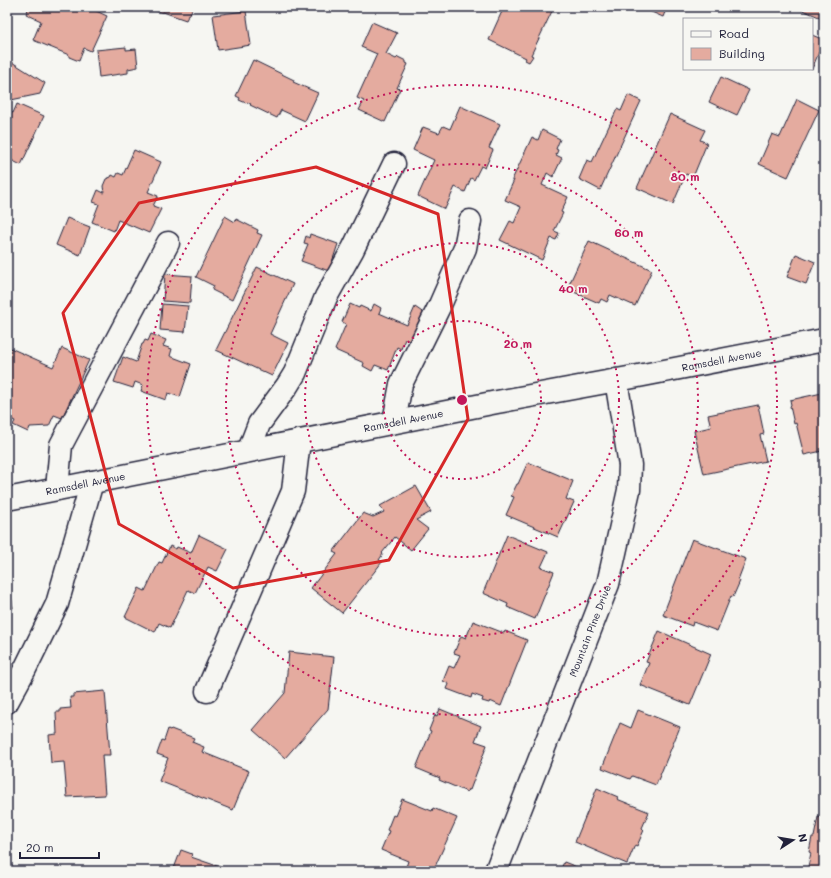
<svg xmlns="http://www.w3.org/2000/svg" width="831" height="878" viewBox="0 0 831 878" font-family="Mali,sans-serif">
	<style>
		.building { fill: #e4ab9f; stroke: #22223b }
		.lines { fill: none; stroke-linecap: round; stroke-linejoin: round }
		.minor-casing { stroke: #22223b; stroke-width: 25 }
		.minor { stroke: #f6f6f2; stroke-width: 22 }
		.marked { fill: none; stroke: #d62828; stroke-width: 3; stroke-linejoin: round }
		.ring { fill: none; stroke: #c2185b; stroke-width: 2; stroke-dasharray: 2 4 }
		.labels { text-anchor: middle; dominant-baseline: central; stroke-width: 3.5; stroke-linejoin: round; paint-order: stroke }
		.street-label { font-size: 10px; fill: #22223b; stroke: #f6f6f2 }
		.centre { fill: #c2185b; stroke: #f6f6f2; stroke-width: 2 }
		.ring-label { font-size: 12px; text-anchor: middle; font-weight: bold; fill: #c2185b; stroke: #f6f6f2; stroke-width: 3.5; stroke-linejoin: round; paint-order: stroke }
	</style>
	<rect width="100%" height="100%" fill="#f6f6f2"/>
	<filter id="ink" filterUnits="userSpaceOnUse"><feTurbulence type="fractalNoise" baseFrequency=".025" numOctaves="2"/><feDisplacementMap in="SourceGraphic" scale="8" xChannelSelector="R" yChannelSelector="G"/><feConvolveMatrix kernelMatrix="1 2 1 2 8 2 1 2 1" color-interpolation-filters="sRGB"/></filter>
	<g filter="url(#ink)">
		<g class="building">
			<polygon points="29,7 93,7 92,9 107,16 91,51 84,48 79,61 69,57 69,55 33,40 41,21 26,14"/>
			<polygon points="145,7 193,7 189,16 188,16 186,20 163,12 163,13"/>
			<polygon points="504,7 554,7 531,55 533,56 529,62 525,60 526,58 489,40"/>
			<polygon points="640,7 667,7 663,17"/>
			<polygon points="795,7 824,7 824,19"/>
			<polygon points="246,11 251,45 218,50 213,15"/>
			<polygon points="372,22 397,33 386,54 396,59 398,57 406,61 406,63 408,64 397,88 400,89 385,122 359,110 364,101 357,98 377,54 361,47"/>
			<polygon points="812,35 824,40 812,69"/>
			<polygon points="126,47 126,50 136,49 138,67 128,69 128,73 99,77 96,50"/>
			<polygon points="7,59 45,83 40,94 11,100 7,98"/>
			<polygon points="253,60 294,80 293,82 318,93 305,121 281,110 277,118 250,105 251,104 247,102 246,103 239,100 240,98 236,96"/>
			<polygon points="721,77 749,90 737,115 709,102"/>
			<polygon points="628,95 641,101 600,190 579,179 587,160 592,162 617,109 621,111"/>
			<polygon points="797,99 819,110 788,177 759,164 772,134 780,137"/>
			<polygon points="17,104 44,116 21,165 7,158 7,110 13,113"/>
			<polygon points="460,106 500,124 489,148 493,150 485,168 481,166 474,180 471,178 465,192 455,187 445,209 418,196 434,160 413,150 423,127 439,133 443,126 450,129"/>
			<polygon points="670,114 705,130 700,140 707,143 693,177 686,174 673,204 637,188"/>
			<polygon points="542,130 560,139 556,149 558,150 556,155 562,158 553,177 547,173 542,185 568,197 561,212 563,213 554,231 559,233 556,240 551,238 542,260 500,240 510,221 514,223 521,207 505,200 514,180 512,180 532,137 538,140"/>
			<polygon points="134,150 161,162 148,192 158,196 153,206 161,209 149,233 118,220 114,231 92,222 99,204 93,202 98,190 104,193 103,186 106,179 111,177 112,175 116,177 118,173 123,175"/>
			<polygon points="225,216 235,222 236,219 258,230 257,233 262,235 232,300 212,290 214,286 196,277"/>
			<polygon points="67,218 90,227 80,255 56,245"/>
			<polygon points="310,234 338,244 329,271 301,261 308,244 304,243 306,236 309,238"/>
			<polygon points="589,241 652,270 635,306 610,295 607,302 601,299 599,303 567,289"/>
			<polygon points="796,254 815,262 806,284 787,277"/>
			<polygon points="257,267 293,284 270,334 288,343 272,376 216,350"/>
			<polygon points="165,274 192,276 190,303 163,301"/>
			<polygon points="162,304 188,306 185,332 160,330"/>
			<polygon points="350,304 359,308 360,306 371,311 374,304 381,308 379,313 407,325 415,307 428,316 416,344 405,339 401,349 397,347 388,370 375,365 372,371 363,366 364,363 335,350 346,324 342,322"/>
			<polygon points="151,334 166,340 163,346 172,349 170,356 191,364 180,397 168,393 166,400 141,391 143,385 135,382 133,388 114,382 123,357 136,362 142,344 143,344 145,340 148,341"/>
			<polygon points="8,347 53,367 62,348 89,360 62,418 54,415 49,426 30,427 28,432 13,425 15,421 7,417"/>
			<polygon points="822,393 822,396 824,395 824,454 822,451 804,455 796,423 794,424 790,406 791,405 790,400"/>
			<polygon points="758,405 764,434 760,435 766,461 704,474 694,431 711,427 708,415"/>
			<polygon points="528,462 573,481 566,499 574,502 558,537 506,515 514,497 511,496 517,484 518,484"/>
			<polygon points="416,486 431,512 416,520 428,529 411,550 395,537 382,553 383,554 379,560 382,562 342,613 311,588 337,554 333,552 363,513 373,517 384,512 380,506"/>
			<polygon points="199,535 228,549 217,571 208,567 195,593 188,590 170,628 159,623 155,632 125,617 139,588 145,591 159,562 162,563 170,546 176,549 177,547 191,553"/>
			<polygon points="507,535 548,552 541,567 554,572 535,619 507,607 508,604 483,593"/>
			<polygon points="692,539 746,559 738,580 740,581 733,597 731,596 717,631 693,622 692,626 663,615"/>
			<polygon points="7,589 10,589 13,608 7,609"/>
			<polygon points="7,612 11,637 7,637"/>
			<polygon points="473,621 504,633 505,631 527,640 501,706 490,701 489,703 482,701 483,698 472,694 471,698 447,689 449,684 443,681 449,666 454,668 460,655 454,653 461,636 466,638"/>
			<polygon points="659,631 711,654 690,705 640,685 649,663 646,662"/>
			<polygon points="289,652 334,657 328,709 285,758 253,730 285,693"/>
			<polygon points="105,691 110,755 102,755 105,795 67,797 64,762 51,763 49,735 57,734 56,712 60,712 60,709 71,708 70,697 73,697 73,694"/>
			<polygon points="440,709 481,726 475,741 487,745 470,790 468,789 467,792 439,780 440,778 416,768 431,731 429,730 435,715 437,716"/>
			<polygon points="638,710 680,727 656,785 632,776 630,779 602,768 620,723 631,728"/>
			<polygon points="168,729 170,730 171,729 194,738 192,742 204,747 202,752 249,771 233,810 159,781 168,758 157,754 162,740 164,741"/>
			<polygon points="597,788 618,797 617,799 649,812 642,828 644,830 637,846 635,845 627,864 575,842"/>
			<polygon points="402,799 432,811 433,808 457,818 433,871 407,871 405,870 408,861 381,850 389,831 387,830 393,815 395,816"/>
			<polygon points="818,817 824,818 824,871 807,871 811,853 809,852 812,837 814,837"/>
			<polygon points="181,850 192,854 191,857 220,867 218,871 173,871"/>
			<polygon points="564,862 587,871 560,871"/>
		</g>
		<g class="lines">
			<defs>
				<g id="minor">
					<polyline points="394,422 401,384 440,305 465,248 470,221"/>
					<polyline points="249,450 259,424 287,386 295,373 326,297 353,249 394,164"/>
					<polyline points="57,489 61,445 168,243"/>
					<path id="s1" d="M7 499 497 402 628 378 824 340"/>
					<polyline points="207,691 293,491 299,441"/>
					<polyline points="7,702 25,669 57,604 92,482"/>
					<path id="s2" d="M496 871 608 584 629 490 630 465 616 380"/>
				</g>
			</defs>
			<use href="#minor" class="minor-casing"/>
			<use href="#minor" class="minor"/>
		</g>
	</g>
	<path class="marked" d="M316 167 438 214 468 419 389 560 233 588 119 524 63 313 139 203Z"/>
	<g class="ring">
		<circle cx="462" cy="400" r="79"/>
		<circle cx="462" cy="400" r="157"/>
		<circle cx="462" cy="400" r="236"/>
		<circle cx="462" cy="400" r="315"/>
	</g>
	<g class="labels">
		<g class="street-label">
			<text stroke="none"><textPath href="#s1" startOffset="728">Ramsdell Avenue</textPath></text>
			<text stroke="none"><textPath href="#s1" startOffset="404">Ramsdell Avenue</textPath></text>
			<text stroke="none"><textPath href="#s1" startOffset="80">Ramsdell Avenue</textPath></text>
			<text stroke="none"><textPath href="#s2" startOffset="258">Mountain Pine Drive</textPath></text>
		</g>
	</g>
	<circle cx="462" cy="400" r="6" class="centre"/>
	<g class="ring-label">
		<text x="685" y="181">80 m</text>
		<text x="629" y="237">60 m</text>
		<text x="573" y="293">40 m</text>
		<text x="518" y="348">20 m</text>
	</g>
	<rect width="831" height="878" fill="none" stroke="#f6f6f2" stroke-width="24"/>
	<rect x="12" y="12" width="807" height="854" fill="none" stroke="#22223b" stroke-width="1.5" filter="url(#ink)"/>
	<rect x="683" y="18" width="130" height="52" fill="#f6f6f2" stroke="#a1a1a9"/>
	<rect x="691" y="31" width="20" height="6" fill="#f6f6f2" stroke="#a1a1a9"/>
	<text x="719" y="38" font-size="12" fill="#22223b">Road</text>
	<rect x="691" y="48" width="20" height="12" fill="#e4ab9f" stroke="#a1a1a9"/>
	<text x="719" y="58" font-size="12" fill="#22223b">Building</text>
	<g transform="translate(793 840) rotate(78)" stroke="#f6f6f2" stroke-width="3" paint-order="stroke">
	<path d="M0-3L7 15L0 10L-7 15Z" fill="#22223b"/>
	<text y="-6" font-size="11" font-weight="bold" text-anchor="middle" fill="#22223b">N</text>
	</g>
	<path d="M20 852v6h79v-6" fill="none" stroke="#22223b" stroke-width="2"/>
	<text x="26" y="852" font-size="12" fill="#22223b" stroke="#f6f6f2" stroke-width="3" paint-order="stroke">20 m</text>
</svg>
